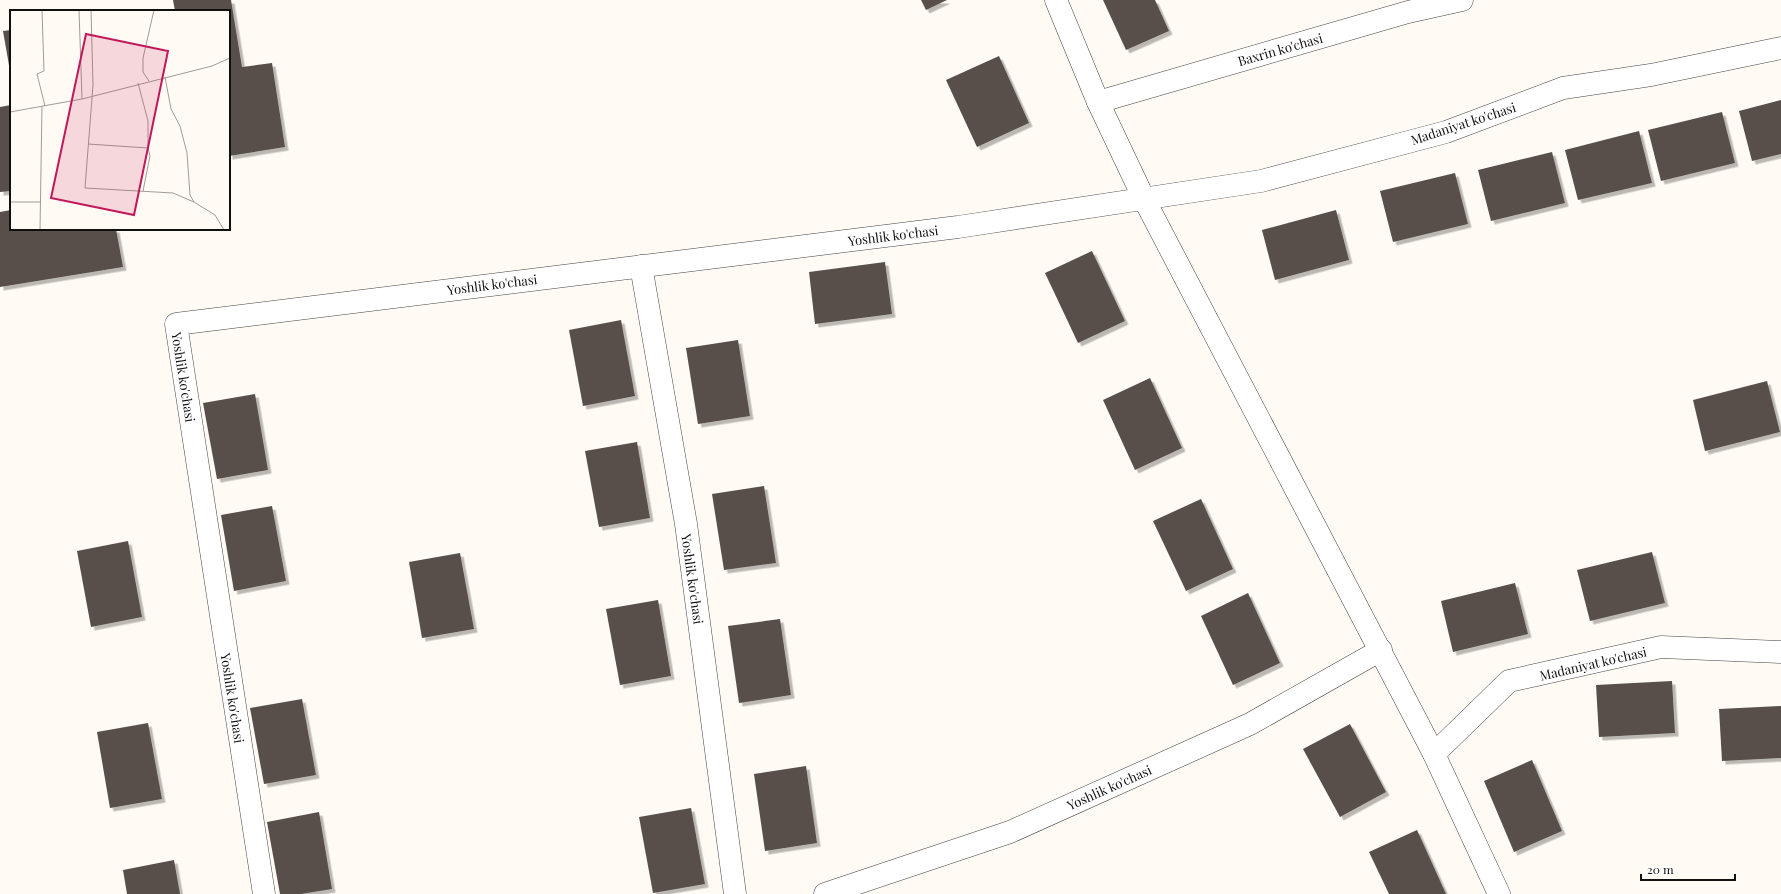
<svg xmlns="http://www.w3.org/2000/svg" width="1781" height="894" viewBox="0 0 1781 894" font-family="'Playfair Display',serif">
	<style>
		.building { fill: #584f4c; filter: url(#shadow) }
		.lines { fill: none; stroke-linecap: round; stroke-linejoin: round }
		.minor-casing { stroke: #434343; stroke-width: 23 }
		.minor { stroke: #fff; stroke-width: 22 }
		.labels { text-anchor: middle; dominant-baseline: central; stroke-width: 4; stroke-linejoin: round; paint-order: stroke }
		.street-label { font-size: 13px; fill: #101010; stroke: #fff }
		.inset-road { fill: none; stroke: #9f9c98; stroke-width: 1 }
		.view { fill: #c2185b; fill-opacity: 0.15; stroke: #c2185b; stroke-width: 2 }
		.inset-edge { fill: none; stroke: #101010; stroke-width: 2 }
	</style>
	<defs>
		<filter id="shadow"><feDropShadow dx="3.5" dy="3.5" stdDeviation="0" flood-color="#0004"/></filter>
	</defs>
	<rect width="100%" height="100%" fill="#fffaf3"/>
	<g class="building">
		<polygon points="173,0 231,0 242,67 272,63 285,147 229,156 229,11 175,11"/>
		<polygon points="921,0 947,0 926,10"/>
		<polygon points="1103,0 1155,0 1169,31 1126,50"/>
		<polygon points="11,30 11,71 10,71 3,31"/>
		<polygon points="999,56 1029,123 977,147 946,80"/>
		<polygon points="1781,100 1781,154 1752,161 1739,111"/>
		<polygon points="11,105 11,191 0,192 0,107"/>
		<polygon points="1722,112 1735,163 1661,181 1648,130"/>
		<polygon points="1639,131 1652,183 1578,200 1565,150"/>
		<polygon points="1552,152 1565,203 1491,221 1478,170"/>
		<polygon points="1455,173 1468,224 1393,242 1380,191"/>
		<polygon points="11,210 11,229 116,229 123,267 0,287 0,212"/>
		<polygon points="1336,210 1349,260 1275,280 1262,230"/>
		<polygon points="1092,251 1125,321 1078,343 1045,273"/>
		<polygon points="885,262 892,314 815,324 809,272"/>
		<polygon points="621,320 635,396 583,406 569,330"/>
		<polygon points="738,340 750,416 698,424 686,348"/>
		<polygon points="1150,378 1182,448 1135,470 1103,400"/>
		<polygon points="1767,381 1780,432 1705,451 1693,400"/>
		<polygon points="255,394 268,470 217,479 203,403"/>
		<polygon points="637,442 650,518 599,527 585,451"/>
		<polygon points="764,486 776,563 724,570 712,494"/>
		<polygon points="1201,499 1233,569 1186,591 1153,521"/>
		<polygon points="272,506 286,581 234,591 221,515"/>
		<polygon points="128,541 142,617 91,627 77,551"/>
		<polygon points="1652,552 1665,603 1590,621 1577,570"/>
		<polygon points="460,553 474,629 422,638 409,562"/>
		<polygon points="1515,583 1528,634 1453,652 1441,601"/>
		<polygon points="1248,593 1280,663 1233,685 1201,616"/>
		<polygon points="658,600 671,676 620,685 606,609"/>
		<polygon points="780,619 791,695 739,703 728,626"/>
		<polygon points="1672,681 1675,733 1599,737 1596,685"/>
		<polygon points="302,699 316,775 264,784 250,708"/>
		<polygon points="1781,706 1781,758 1722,761 1719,709"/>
		<polygon points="148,723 162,799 110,808 97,732"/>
		<polygon points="1350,724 1386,792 1340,817 1303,749"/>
		<polygon points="1532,760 1562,831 1514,852 1484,781"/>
		<polygon points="806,766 817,843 765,851 754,774"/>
		<polygon points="691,808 705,884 653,893 639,817"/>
		<polygon points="319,812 332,889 301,894 280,894 267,822"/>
		<polygon points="1417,830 1446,894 1389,894 1369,852"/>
		<polygon points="174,860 180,894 127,894 123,870"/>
	</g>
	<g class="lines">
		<defs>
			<g id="minor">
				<polyline points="1056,0 1098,102 1144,199 1434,754 1499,894"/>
				<polyline points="1098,102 1408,12 1462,0"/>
				<polyline points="641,266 686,524 735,894"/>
				<polyline points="1434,754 1509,681 1661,647 1781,652"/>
				<polyline points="264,894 176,324 958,227 1261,181 1446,132 1563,88 1651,75 1781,48"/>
				<polyline points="825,894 1010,832 1250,724 1381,650"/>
			</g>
		</defs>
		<use href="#minor" class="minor-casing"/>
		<use href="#minor" class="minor"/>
	</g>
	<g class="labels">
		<g class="street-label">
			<text transform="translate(1280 49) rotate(-16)">Baxrin ko'chasi</text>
			<text transform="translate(1463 123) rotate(-18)">Madaniyat ko'chasi</text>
			<text transform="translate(893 235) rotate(-7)">Yoshlik ko'chasi</text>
			<text transform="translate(492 284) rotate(-7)">Yoshlik ko'chasi</text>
			<text transform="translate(184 377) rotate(81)">Yoshlik ko'chasi</text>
			<text transform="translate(693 579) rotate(82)">Yoshlik ko'chasi</text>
			<text transform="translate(1593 663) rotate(-13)">Madaniyat ko'chasi</text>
			<text transform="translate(233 698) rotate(81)">Yoshlik ko'chasi</text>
			<text transform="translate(1109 787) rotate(-24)">Yoshlik ko'chasi</text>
		</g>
	</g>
	<g transform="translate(10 10)">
		<rect width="220" height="220" fill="#fffaf3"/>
		<path class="inset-road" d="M32 0 34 61 27 64 35 96M69 0 72 89M81 0 83 75 75 178 163 183 184 192 205 205 214 220M155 67 161 99 170 116 177 143 180 185 184 192M139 71 133 62V48L144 0M0 102 72 89 202 56 220 48M78 134 138 138V111L128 73M133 181 140 146 138 138M0 192H31M30 220 32 96"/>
		<path class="view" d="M76 24 158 41 124 205 41 188Z"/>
		<rect width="220" height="220" class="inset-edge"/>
	</g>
	<path d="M1641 874v6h94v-6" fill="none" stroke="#101010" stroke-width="2"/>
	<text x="1647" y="874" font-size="12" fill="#101010" stroke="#ffffff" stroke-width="3" paint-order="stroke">20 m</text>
</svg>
